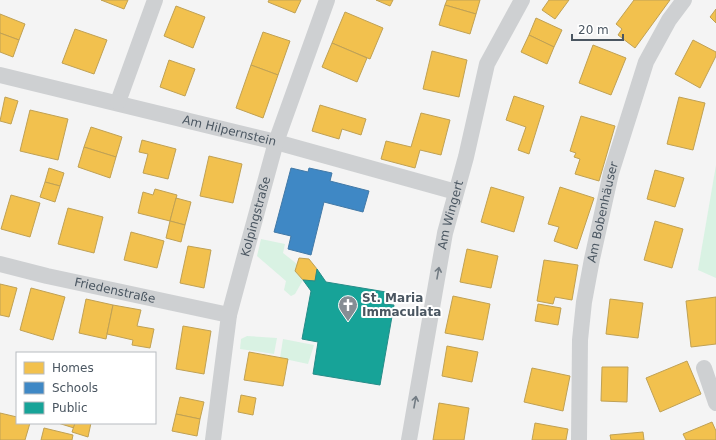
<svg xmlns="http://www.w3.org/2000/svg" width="716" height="440" viewBox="0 0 716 440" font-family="'DejaVu Sans',sans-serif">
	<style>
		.green { fill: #d9f2e3 }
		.homes { fill: #f2c14e; stroke: #c0a154 }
		.schools { fill: #3f88c5; stroke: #4279a7 }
		.public { fill: #17a398; stroke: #268c88 }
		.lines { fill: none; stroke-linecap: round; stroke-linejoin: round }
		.street { stroke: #ced0d2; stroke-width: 16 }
		.oneway { stroke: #727b83 }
		.labels { text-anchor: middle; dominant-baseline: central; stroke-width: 4; stroke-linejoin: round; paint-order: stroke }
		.street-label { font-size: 12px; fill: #4a5661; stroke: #fff }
		.poi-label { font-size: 12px; font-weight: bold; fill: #4a5661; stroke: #fff; text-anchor: start }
	</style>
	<rect width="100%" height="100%" fill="#f4f4f4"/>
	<g class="green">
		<polygon points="716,165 716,278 698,270"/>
		<polygon points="261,239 285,244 283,253 297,264 295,271 303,280 295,294 291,296 284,290 286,281 257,256"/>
		<polygon points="247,336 277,338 274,354 240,349 241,339"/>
		<polygon points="283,339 314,345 308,364 280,358"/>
	</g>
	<g class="homes">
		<polygon points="101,0 128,0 124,9"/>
		<polygon points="269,0 301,0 295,13 268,2"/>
		<polygon points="376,0 393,0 390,6"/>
		<polygon points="447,0 480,0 476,14 445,5"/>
		<polygon points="549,0 569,0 555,19 542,10"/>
		<polygon points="634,0 670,0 635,48 618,35 622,29 616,24"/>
		<polygon points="445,5 476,14 470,34 439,25"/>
		<polygon points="176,6 205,17 193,48 164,36"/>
		<polygon points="716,9 716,23 710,17"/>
		<polygon points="345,12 383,28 370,59 332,43"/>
		<polygon points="0,14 25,24 19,40 0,33"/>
		<polygon points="536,18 562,30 554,47 529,35"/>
		<polygon points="75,29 107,40 94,74 62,63"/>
		<polygon points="263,32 290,41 278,75 251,65"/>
		<polygon points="0,33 19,40 13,57 0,52"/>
		<polygon points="529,35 554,47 547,64 521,52"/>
		<polygon points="693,40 716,52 716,56 700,88 675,74"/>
		<polygon points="332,43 367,58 357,82 322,67"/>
		<polygon points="593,45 626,58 611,95 579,83"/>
		<polygon points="432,51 467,60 459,97 423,89"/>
		<polygon points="169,60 195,69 185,96 160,87"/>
		<polygon points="251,65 278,75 263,118 236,108"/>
		<polygon points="514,96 544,106 529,154 518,150 526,127 506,120"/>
		<polygon points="5,97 18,101 11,124 0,121"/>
		<polygon points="679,97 705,103 693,150 667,144"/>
		<polygon points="320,105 366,119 361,135 342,129 339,139 312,131"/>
		<polygon points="30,110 68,119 58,160 20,151"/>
		<polygon points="421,113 450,120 441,155 420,150 415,168 381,159 386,141 411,147"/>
		<polygon points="581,116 615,126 599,181 575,174 580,159 574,157 576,153 570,151"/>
		<polygon points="91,127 122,137 116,157 84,147"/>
		<polygon points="142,140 176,149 168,179 143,173 148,154 139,152"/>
		<polygon points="84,147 116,157 110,178 78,167"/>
		<polygon points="209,156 242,164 233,203 200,196"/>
		<polygon points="49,168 64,173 60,186 45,182"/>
		<polygon points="655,170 684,178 675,207 647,199"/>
		<polygon points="45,182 60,186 55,202 40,197"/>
		<polygon points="491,187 524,197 514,232 481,222"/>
		<polygon points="560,187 594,198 577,249 554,241 559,227 548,224"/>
		<polygon points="155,189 177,195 170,221 138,213 143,192 153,195"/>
		<polygon points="11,195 40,203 30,237 1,229"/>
		<polygon points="176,198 191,202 185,225 170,221"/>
		<polygon points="68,208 103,217 94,253 58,244"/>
		<polygon points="170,221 185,225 181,242 166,238"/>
		<polygon points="655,221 683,229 672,268 644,260"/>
		<polygon points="131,232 164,241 157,268 124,260"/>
		<polygon points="188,246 211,250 204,288 180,283"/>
		<polygon points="467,249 498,256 491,288 460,282"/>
		<polygon points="299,258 309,259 317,269 315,281 303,280 295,271"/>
		<polygon points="544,260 578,265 572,300 555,297 553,304 537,301"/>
		<polygon points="0,284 17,288 9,317 0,315"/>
		<polygon points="31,288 65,297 53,340 20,330"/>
		<polygon points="453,296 490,304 483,340 445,333"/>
		<polygon points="716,297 716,344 691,347 686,301"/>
		<polygon points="86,299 113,305 106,339 79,333"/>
		<polygon points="610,299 643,303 638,338 606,334"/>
		<polygon points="538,304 561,308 558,325 535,321"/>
		<polygon points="113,305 141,310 137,326 154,329 150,348 132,345 133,340 107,334"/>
		<polygon points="183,326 211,331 204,374 176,369"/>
		<polygon points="447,346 478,352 472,382 442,376"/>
		<polygon points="249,352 288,359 283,386 244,380"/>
		<polygon points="687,361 701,394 660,412 646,378"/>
		<polygon points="602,367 628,367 627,402 601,401"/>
		<polygon points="532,368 570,376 563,411 524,402"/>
		<polygon points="241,395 256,398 253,415 238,412"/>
		<polygon points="180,397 204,402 200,419 176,414"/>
		<polygon points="439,403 469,408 464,440 433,440"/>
		<polygon points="0,413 17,417 17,423 30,423 25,440 0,440"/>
		<polygon points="176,414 200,419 197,436 172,431"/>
		<polygon points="712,422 716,431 716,440 686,440 683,434"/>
		<polygon points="58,423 75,423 74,428"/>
		<polygon points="75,423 91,423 88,437 72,432"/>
		<polygon points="535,423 568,429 566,440 532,440"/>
		<polygon points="44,428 73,435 72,440 41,440"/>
		<polygon points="643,432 644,440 611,440 610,435"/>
	</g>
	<polygon class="schools" points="291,168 308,172 309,168 332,173 330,181 369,191 363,212 324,202 311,255 288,249 291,236 274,232"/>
	<polygon class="public" points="317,269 326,282 386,292 384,304 394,305 380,385 313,374 318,342 302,339 311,291 303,280 315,281"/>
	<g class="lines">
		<g class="street">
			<path id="s1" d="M0 75 276 142 456 192"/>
			<polyline points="118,102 155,0"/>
			<path id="s2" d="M0 264 47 276 229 315"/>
			<polyline points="704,368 716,403"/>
			<path id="s3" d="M213 440 229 315 243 263 276 142 327 0"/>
			<path id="s4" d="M409 440 445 233 466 157 487 64 522 0"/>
			<path id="s5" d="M579 440 580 340 584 302 592 259 611 173 646 62 669 20 684 0"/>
		</g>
	</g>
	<defs><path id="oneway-shaft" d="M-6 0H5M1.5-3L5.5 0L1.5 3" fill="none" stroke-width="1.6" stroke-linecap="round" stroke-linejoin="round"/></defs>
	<g class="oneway">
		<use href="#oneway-shaft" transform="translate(438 273) rotate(-80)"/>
		<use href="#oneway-shaft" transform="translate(415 402) rotate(-80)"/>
	</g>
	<defs>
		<symbol id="church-pin" viewBox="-11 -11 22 30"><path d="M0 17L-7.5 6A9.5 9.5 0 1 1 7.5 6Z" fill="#868d94" stroke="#fff"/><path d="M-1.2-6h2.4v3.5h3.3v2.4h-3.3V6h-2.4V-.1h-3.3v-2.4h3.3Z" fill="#fff"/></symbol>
	</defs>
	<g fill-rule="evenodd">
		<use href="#church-pin" x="337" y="294" width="22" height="30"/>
	</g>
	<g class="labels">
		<g class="street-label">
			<text stroke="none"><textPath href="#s1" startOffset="236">Am Hilpernstein</textPath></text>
			<text stroke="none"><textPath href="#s5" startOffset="230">Am Bobenhäuser</textPath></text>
			<text stroke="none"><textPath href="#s4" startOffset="229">Am Wingert</textPath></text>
			<text stroke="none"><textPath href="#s3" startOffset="228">Kolpingstraße</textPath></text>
			<text stroke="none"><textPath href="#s2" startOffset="118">Friedenstraße</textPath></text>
		</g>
		<g class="poi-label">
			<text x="362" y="298">St. Maria<tspan x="362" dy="14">Immaculata</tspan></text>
		</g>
	</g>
	<rect x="16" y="352" width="140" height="72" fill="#ffffff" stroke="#b7bbc0"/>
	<rect x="24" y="362" width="20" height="12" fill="#f2c14e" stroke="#b7bbc0"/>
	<text x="52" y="372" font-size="12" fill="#4a5661">Homes</text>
	<rect x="24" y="382" width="20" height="12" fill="#3f88c5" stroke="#b7bbc0"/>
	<text x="52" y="392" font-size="12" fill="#4a5661">Schools</text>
	<rect x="24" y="402" width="20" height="12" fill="#17a398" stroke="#b7bbc0"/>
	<text x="52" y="412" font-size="12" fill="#4a5661">Public</text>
	<path d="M572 34v6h51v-6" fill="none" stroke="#4a5661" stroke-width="2"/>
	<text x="578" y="34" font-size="12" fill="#4a5661" stroke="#ffffff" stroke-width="3" paint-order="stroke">20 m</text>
</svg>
